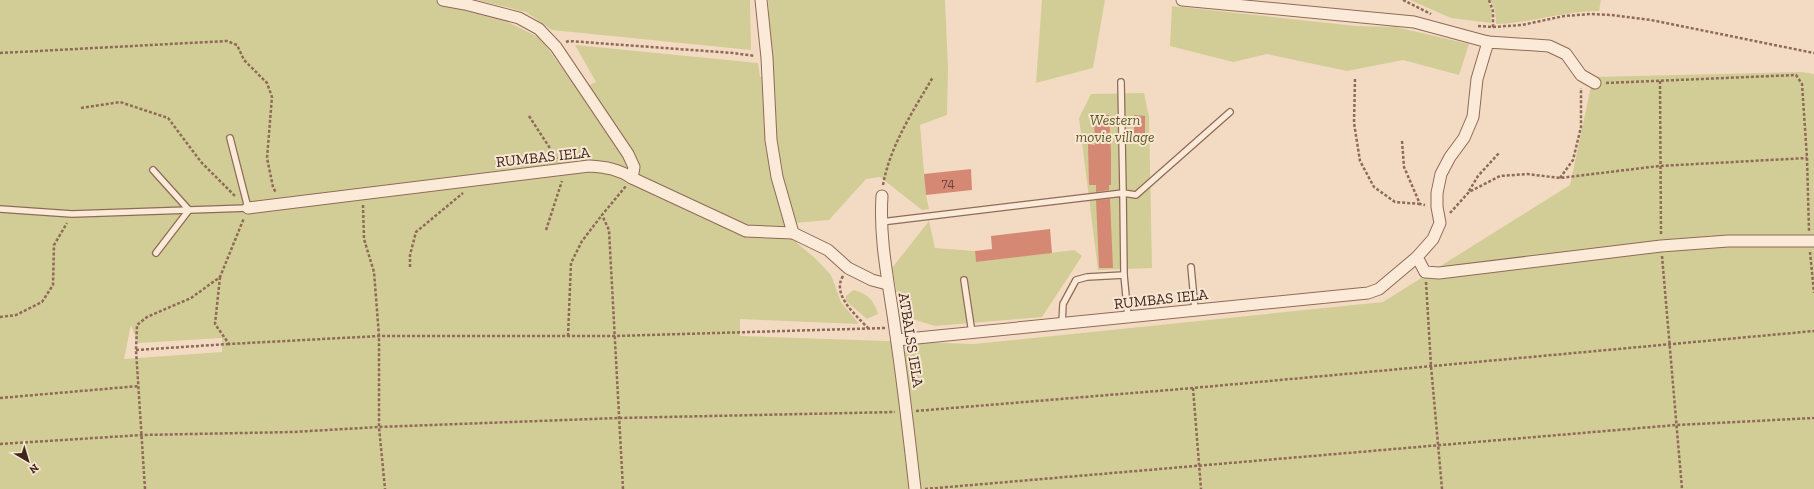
<svg xmlns="http://www.w3.org/2000/svg" width="1814" height="489" viewBox="0 0 1814 489" font-family="'Zilla Slab',serif">
	<style>
		.green { fill: #d2cd96; fill-rule: evenodd }
		.building { fill: #d58975 }
		.lines { fill: none; stroke-linecap: round; stroke-linejoin: round }
		.lane-casing { stroke: #8f6a58; stroke-width: 8 }
		.street-casing { stroke: #8f6a58; stroke-width: 13 }
		.path { stroke: #8f6a58; stroke-width: 2.5; stroke-dasharray: 3 2; stroke-linecap: butt }
		.lane { stroke: #fcead8; stroke-width: 5.5 }
		.street { stroke: #fcead8; stroke-width: 11 }
		.labels { text-anchor: middle; dominant-baseline: central; stroke-width: 4; stroke-linejoin: round; paint-order: stroke }
		.number-label { font-size: 13px; fill: #643f33 }
		.park-label { font-size: 15px; font-style: italic; fill: #5a5c22; stroke: #f9e7d4 }
		.street-label { font-size: 15px; fill: #3e261d; stroke: #f9e7d4 }
	</style>
	<rect width="100%" height="100%" fill="#f3dbc3"/>
	<g class="green">
		<path d="M0 0H456V8L510 23 540 38 578 90 596 82 575 45 758 63 760 77 773 76 768 0H945L948 69 947 115 920 125 926 195 929 209 922 210 880 177 866 179 829 220 794 223 797 243 816 259 831 275 841 302 859 324 740 319V336L974 344 1383 302 1570 185 1593 77 1802 72 1814 74V489H0ZM131 325 138 343 222 338V352L124 359Z"/>
		<polygon points="477,0 750,0 751,50 552,30 526,12"/>
		<polygon points="1042,0 1105,0 1093,68 1036,83"/>
		<polygon points="1410,0 1488,0 1492,12 1491,23 1451,18"/>
		<path d="M1490 0H1601L1599 11C1564 11 1531 23 1496 24L1495 10Z"/>
		<polygon points="1172,6 1356,26 1396,27 1469,44 1459,75 1403,60 1347,71 1267,54 1233,62 1170,46"/>
		<polygon points="1144,93 1149,117 1152,268 1098,270 1079,118 1091,94"/>
		<polygon points="929,221 935,248 975,251 976,262 1074,250 1082,256 1042,317 935,326 912,319 899,303 892,268"/>
		<path d="M853 290C867 293 874 300 878 314L867 319 846 301V296Z"/>
	</g>
	<g class="building">
		<polygon points="1094,115 1109,115 1111,153 1111,185 1109,185 1109,190 1096,192 1096,185 1089,185 1088,144 1095,145"/>
		<polygon points="1134,115 1145,116 1145,138 1134,139"/>
		<polygon points="971,169 972,190 926,195 924,174"/>
		<polygon points="1110,199 1113,268 1099,268 1096,200"/>
		<polygon points="1050,229 1052,253 976,262 975,251 992,249 991,236"/>
	</g>
	<g class="lines">
		<defs>
			<g id="lane">
				<polyline points="1121,82 1123,193 1136,195 1230,112"/>
				<polyline points="153,170 189,210 156,253"/>
				<polyline points="0,209 72,214 248,208 230,138"/>
				<polyline points="881,222 1123,193 1124,275 1128,317"/>
				<polyline points="1191,267 1195,310"/>
				<polyline points="964,280 972,333"/>
				<polyline points="1062,324 1063,304 1076,280 1087,277 1124,275"/>
			</g>
			<g id="street">
				<polyline points="443,0 465,4 519,18 539,29 556,47 628,154 634,167 632,178"/>
				<polyline points="761,0 767,58 771,140 777,177 793,233"/>
				<polyline points="1182,0 1414,22 1488,42"/>
				<polyline points="1595,83 1581,75 1566,54 1549,46 1488,42 1477,79 1473,117 1464,138 1450,157 1441,174 1437,193 1437,207 1440,223 1433,239 1417,257 1425,272 1439,273 1661,246 1728,241 1814,241"/>
				<path d="M882 196C879 241 889 284 895 329 903 382 909 435 915 489"/>
				<path d="M248 208 589 166C606 167 618 169 632 178L746 231 793 233 828 250 848 268 872 280 887 284"/>
				<polyline points="897,340 1368,293 1379,289 1417,257"/>
			</g>
		</defs>
		<use href="#lane" class="lane-casing"/>
		<use href="#street" class="street-casing"/>
		<g class="path">
			<polyline points="1403,0 1431,14"/>
			<polyline points="1489,0 1493,11 1493,29"/>
			<polyline points="1478,26 1493,27 1522,25 1564,16 1591,14 1611,15 1651,20 1814,53"/>
			<polyline points="566,42 569,41 733,53 755,56"/>
			<polyline points="0,53 227,41 237,45 244,60 267,83 272,97 267,158 273,187 276,193"/>
			<polyline points="1355,79 1354,123 1360,161 1374,187 1395,202 1420,204"/>
			<polyline points="1660,81 1661,235"/>
			<polyline points="1606,83 1796,75 1802,84 1807,158 1809,231"/>
			<polyline points="81,108 120,102 168,118 201,162 235,196"/>
			<polyline points="529,116 557,159"/>
			<polyline points="1402,141 1404,167 1420,204 1425,205"/>
			<polyline points="1560,178 1573,160 1581,127 1581,88"/>
			<path d="M883 185C890 146 913 111 933 77"/>
			<polyline points="1469,191 1478,176 1499,153"/>
			<polyline points="363,205 364,239 374,272 379,336 379,427 385,489"/>
			<polyline points="1450,213 1469,192 1500,176 1527,174 1560,178 1659,166 1807,158"/>
			<polyline points="546,230 562,181"/>
			<polyline points="1810,252 1814,293"/>
			<polyline points="1662,256 1682,489"/>
			<polyline points="410,267 410,255 416,232 463,193"/>
			<path d="M843 276C831 295 857 316 868 328"/>
			<polyline points="220,277 215,324 229,344 379,336 615,336 885,328"/>
			<polyline points="1426,282 1431,366 1442,489"/>
			<polyline points="0,317 16,315 42,302 53,285 54,245 67,223"/>
			<polyline points="568,336 571,263 582,241 602,215"/>
			<polyline points="136,350 229,344"/>
			<polyline points="1193,388 1201,489"/>
			<polyline points="0,398 139,386"/>
			<polyline points="916,411 1193,388 1814,331"/>
			<polyline points="0,444 142,435 293,432 379,427 619,418 895,412"/>
			<polyline points="145,489 136,350 137,325 147,317 191,298 220,277 244,218"/>
			<polyline points="623,489 609,230 602,215 626,186"/>
			<polyline points="925,489 1676,425 1814,418"/>
		</g>
		<use href="#lane" class="lane"/>
		<use href="#street" class="street"/>
	</g>
	<g class="labels">
		<g class="number-label">
			<text x="948" y="182">74</text>
		</g>
		<g class="park-label">
			<text x="1115" y="120">Western<tspan x="1115" dy="17">movie village</tspan></text>
		</g>
		<g class="street-label">
			<text transform="translate(543 157) rotate(-6)">RUMBAS IELA</text>
			<text transform="translate(1161 299) rotate(-6)">RUMBAS IELA</text>
			<text transform="translate(911 340) rotate(81)">ATBALSS IELA</text>
		</g>
	</g>
	<g transform="translate(28 461) rotate(142)" stroke="#f9e7d4" stroke-width="3" paint-order="stroke">
	<path d="M0-3L7 15L0 10L-7 15Z" fill="#3e261d"/>
	<text y="-6" font-size="11" font-weight="bold" text-anchor="middle" fill="#3e261d">N</text>
	</g>
</svg>
